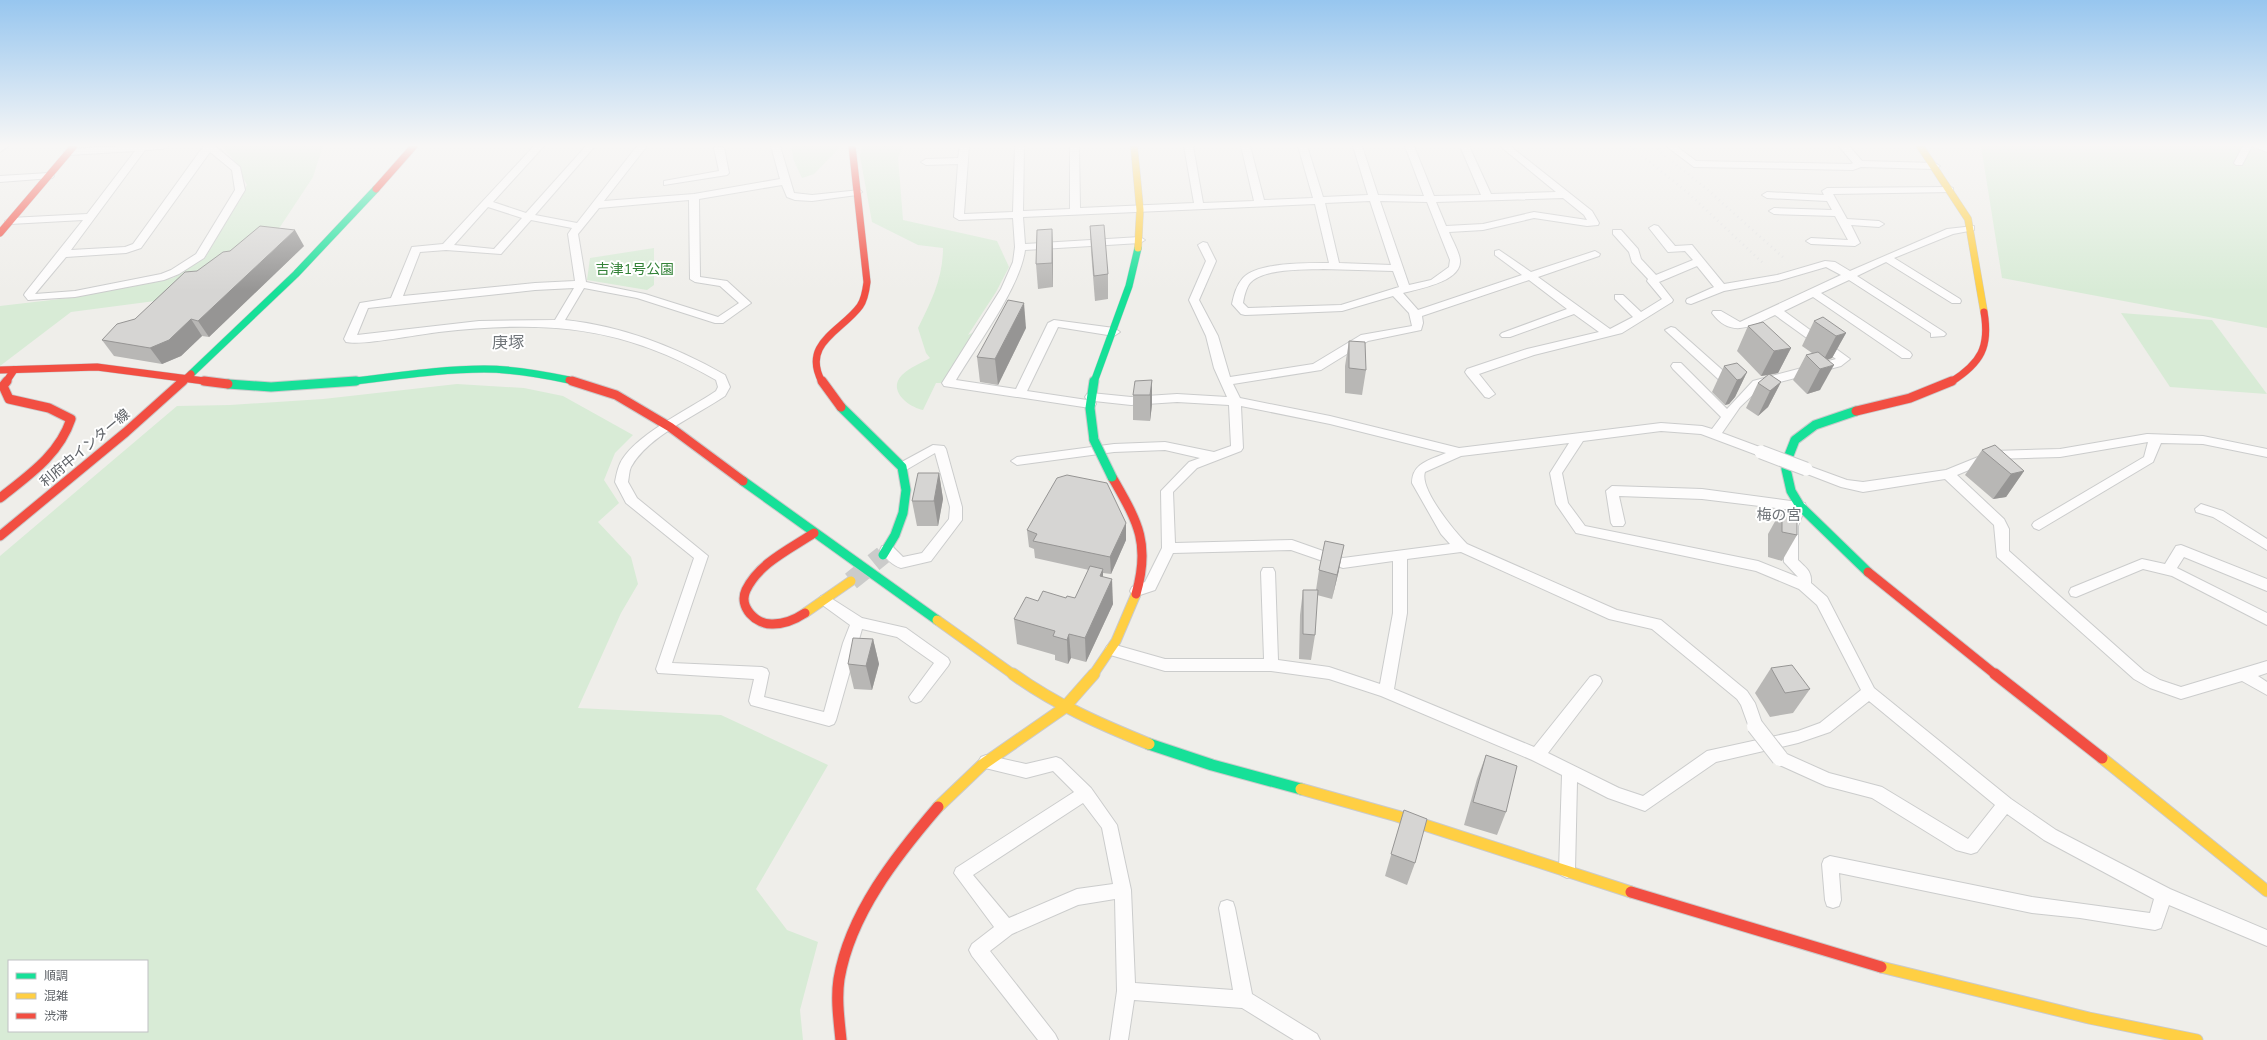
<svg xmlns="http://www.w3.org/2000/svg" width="2267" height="1040" viewBox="0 0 2267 1040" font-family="'Nunito Sans','Noto Sans JP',sans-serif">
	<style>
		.green { fill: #d8ebd6; fill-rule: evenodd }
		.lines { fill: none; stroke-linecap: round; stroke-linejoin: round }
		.secondary-tunnel { stroke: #cbcbca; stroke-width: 19; stroke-dasharray: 19 10; stroke-linecap: butt }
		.street-casing { stroke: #cbcccc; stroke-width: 2 }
		.fast-far2-casing { stroke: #cacacb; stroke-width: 8 }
		.fast-far1-casing { stroke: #cacacb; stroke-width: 11 }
		.fast-casing { stroke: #cacacb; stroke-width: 13 }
		.slow-far2-casing { stroke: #cacacb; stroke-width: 8 }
		.slow-far1-casing { stroke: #cacacb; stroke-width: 11 }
		.slow-casing { stroke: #cacacb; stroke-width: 13 }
		.jam-far2-casing { stroke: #cacacb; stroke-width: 8 }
		.jam-far1-casing { stroke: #cacacb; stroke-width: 11 }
		.jam-casing { stroke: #cacacb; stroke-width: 13 }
		.street { fill: #fdfcfc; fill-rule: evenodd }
		.fast-far2 { stroke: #16e098; stroke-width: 7 }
		.fast-far1 { stroke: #16e098; stroke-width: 9 }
		.fast { stroke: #16e098; stroke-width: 11 }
		.slow-far2 { stroke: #ffcf43; stroke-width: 7 }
		.slow-far1 { stroke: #ffcf43; stroke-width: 9 }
		.slow { stroke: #ffcf43; stroke-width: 11 }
		.jam-far2 { stroke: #f24e42; stroke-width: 7 }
		.jam-far1 { stroke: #f24e42; stroke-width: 9 }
		.jam { stroke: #f24e42; stroke-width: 11 }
		.rail { stroke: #e4e4e4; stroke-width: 2.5; stroke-dasharray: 1 4; stroke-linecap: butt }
		.street-bridge-far1-casing { stroke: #cbcccc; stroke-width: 15; stroke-linecap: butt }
		.street-bridge-casing { stroke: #cbcccc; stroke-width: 18; stroke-linecap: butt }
		.fast-bridge-casing { stroke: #cacacb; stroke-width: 11; stroke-linecap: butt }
		.street-bridge-far1 { stroke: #fdfcfc; stroke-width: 13 }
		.street-bridge { stroke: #fdfcfc; stroke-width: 16 }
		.fast-bridge { stroke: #16e098; stroke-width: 9 }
		.wall { fill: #b8b7b5 }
		.shaded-wall { fill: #969594 }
		.building { fill: #d6d5d3; stroke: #969594 }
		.labels { text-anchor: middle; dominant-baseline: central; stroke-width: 4; stroke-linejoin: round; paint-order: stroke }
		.park-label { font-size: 14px; fill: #348238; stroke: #fff }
		.street-label { font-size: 14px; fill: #5f6368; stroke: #fff }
		.neighbourhood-label { font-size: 15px; fill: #70757a; stroke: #fff }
		.quarter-label { font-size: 16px; fill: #70757a; stroke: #fff }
	</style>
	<rect width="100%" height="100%" fill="#efeeea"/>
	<g class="green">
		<polygon points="222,146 323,146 313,177 280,227 248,257 155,301 71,312 0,366 0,306 77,297 173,278 205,258 247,185 233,159"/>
		<polygon points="791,146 841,146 814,174 802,178 794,161"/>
		<path d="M862 146H904L898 157 903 220 997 241 1009 267 996 292 968 335 978 330 948 383H936L923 410C908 407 887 390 902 375 909 368 921 363 930 358L926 353 918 328C931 302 943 278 943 248L918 245 872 222 860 156Z"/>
		<polygon points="1981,146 2250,146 2267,153 2267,328 2002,278"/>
		<polygon points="654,248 654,285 647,290 587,280 590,258"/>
		<polygon points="2121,313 2212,320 2267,394 2170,387"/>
		<path d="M457 384 524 388 563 396 633 435 615 453 604 480 619 503 598 522 631 557 638 584 621 613 578 708 721 715 828 765 756 889 787 930 818 942 800 1010 803 1040H0V556L177 406 230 405 323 399ZM9 961H147V1031H9Z"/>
	</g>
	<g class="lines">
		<polyline class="secondary-tunnel" points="851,581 883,555"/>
		<defs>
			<g id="street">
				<polygon points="0,146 8,146 0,152"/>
				<path d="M125 146H168L163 149 145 150 71 250 125 247 133 244 200 151 204 147V146H215L240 167 245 190 204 258 179 274 164 280 75 297 28 300 24 295 25 293 83 220 10 224 5 221 10 218 87 214 135 151 69 155 64 152 69 149ZM210 152 232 170 235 190 196 254 171 270 161 274 75 291 35 294 66 257 126 253 141 248Z"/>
				<path d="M534 146H544L493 202 526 213 586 146H595L535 215 577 223 637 146H647L604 201 694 194 780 179 771 146H780L794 193 812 195 860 190 862 192 857 195 812 201 795 200 787 197 782 185 699 199 700 277 727 281 751 303 723 323H715L637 298 584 288 565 320C622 326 676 347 725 375L730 387 725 396C697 415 648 436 631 467 629 471 629 477 628 482L637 498 708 556 672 663 762 667 767 669 769 673 764 697 824 712 843 643 850 625 821 604 819 600 821 596 826 595 862 618 906 628 948 658 950 662 948 666 921 701 916 703 911 701 909 697 934 663 897 637 862 629 836 720 834 724 829 726 751 705 749 701 754 679 658 673 656 669 694 558 626 503 615 482C616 477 617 471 619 466 630 437 690 409 716 391L718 387 716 380C622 325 545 320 439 332 420 334 361 346 346 342L344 339 360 303 391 298 412 247 443 244ZM689 200 690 279 695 282 720 286 739 303 718 317 645 294 586 282 578 234 599 208ZM488 207 522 218 494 249 454 245ZM531 220 572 228 568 234 575 281 535 283 403 296 420 252 446 250 501 254ZM574 288 555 320 479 321 357 335 368 308 535 290Z"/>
				<polygon points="717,146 724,148 729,173 727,175 664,185 664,181 719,171 714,148"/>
				<path d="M960 146H969L964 214 1013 212 1015 146H1024L1023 211 1070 209V146H1079L1080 208 1194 203 1184 146H1193L1203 203 1254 201 1241 146H1250L1264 200 1313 198 1298 146H1307L1323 197 1368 195 1353 146H1362L1378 195 1424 196 1405 146H1414L1434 196 1481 195 1460 146H1469L1491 194 1556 192 1500 146H1510L1592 211 1599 223 1598 225 1587 226 1534 218 1483 230 1449 232C1452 240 1459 251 1460 260 1462 282 1417 289 1403 293L1418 310 1522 275 1495 255V251L1499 250 1531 272 1595 251 1600 254 1599 256 1538 277 1610 329 1633 317 1615 299V295H1623L1641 312 1662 299 1647 281 1648 279 1632 262 1629 252 1613 234V230H1621L1638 249 1641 259 1656 275 1693 260 1685 251 1668 252 1649 228 1654 225 1658 226 1675 246 1692 245 1724 284 1777 275 1825 261 1835 262 1850 271 1947 229 1974 226V230L1953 234 1894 258 1960 299 1961 301 1960 303H1952L1886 262 1857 276 1944 332 1946 334 1944 336 1931 337V333L1849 280 1821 293 1910 352 1912 355 1910 358H1902L1813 297 1784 311 1850 359 1841 366 1761 387 1740 407 1722 433 1765 449 1767 452 1765 455H1757L1701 434 1661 431 1583 441 1562 473 1568 503 1585 526 1758 561 1798 577 1784 562V526L1792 510 1702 499 1619 496 1625 523 1623 526H1613L1611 523 1606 491 1612 486 1702 489 1805 503 1806 506 1798 526V560C1806 568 1812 571 1811 583L1827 597 1874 688 2011 799 2056 830 2170 889 2267 930V946L2169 905 2161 928 2155 930 2080 918 2032 913 1839 873 1841 900 1839 906 1833 908 1827 906 1825 900 1822 864 1824 859 1830 856 2032 897 2150 913 2154 899 2044 840 2007 814 1977 852 1971 854 1956 850 1872 798 1826 786 1775 763 1772 758 1775 753 1780 751 1829 773 1882 787 1968 839 1995 805 1869 701 1830 732 1798 743 1716 762 1645 811 1608 798 1577 782 1575 870 1573 875 1567 878 1561 875 1559 870 1562 775 1532 760 1381 696 1329 679 1271 671H1165L1107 654 1105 650 1107 646 1112 644 1165 659H1264L1261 572 1263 568H1273L1275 572 1278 660 1329 667 1380 684 1393 613V561L1343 568 1291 550 1173 553 1155 590 1137 596 1132 595 1130 591 1132 587 1145 582 1162 548 1161 491 1189 462 1200 458 1165 450 1114 452 1017 465 1011 461 1017 457 1114 444 1165 442 1214 452 1231 446 1229 405 1177 402 1131 405 1094 401 1096 404 1094 407 1090 408 944 386 942 383 1001 289 1013 262 1015 247 1013 218 959 220 954 217 958 164 926 165 921 162 926 159 958 158ZM1563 198 1584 215 1587 220 1534 212 1483 224 1446 226 1436 202ZM1370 201 1391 265 1339 263 1325 203ZM1380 201 1427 202 1450 260 1449 267 1431 280 1409 285ZM1315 204 1329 263C1308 263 1258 262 1243 278 1236 286 1234 295 1232 304L1241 314 1245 315 1342 311 1393 296 1409 313 1412 326 1361 335 1313 364 1230 377 1218 336 1199 300 1216 261 1207 243 1203 242 1198 245 1206 261 1189 300 1206 336 1214 368 1227 397 1177 394 1131 397 1091 393 1087 394 1085 397 1087 400 1027 391 1058 327 1114 336 1120 332 1114 328 1054 320 1048 323 1016 389 956 380C976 346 1020 288 1025 250L1140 243 1145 240 1140 237 1025 244 1023 217ZM1697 266 1714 287 1687 299 1686 301 1687 303 1691 304 1724 291 1778 281 1826 267 1841 275 1740 322 1721 311H1713L1712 313C1731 339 1752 326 1775 315L1836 359 1753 381 1727 409 1681 363H1673L1671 366 1673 369 1721 417 1712 429 1702 426 1661 423 1459 448 1330 416 1240 398 1233 384 1321 370 1368 341 1421 330 1423 323 1422 316 1529 280 1567 309 1502 333 1500 335 1502 337H1510L1574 314 1599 332 1527 349 1467 369 1465 372 1467 375 1485 397 1489 398 1495 394 1479 374 1534 355 1622 333 1672 302 1673 300 1659 282ZM1323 269 1393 271 1399 287 1341 305 1248 308 1243 303C1244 297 1246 288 1250 283 1263 268 1305 270 1323 269ZM1241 406 1330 424 1446 453C1430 460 1412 463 1412 483L1441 534 1450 544 1343 558 1292 540 1175 543 1173 492 1197 468 1241 451 1243 448ZM1569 443 1550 473 1556 504 1576 533 1756 571 1799 589 1817 605 1861 690 1820 723 1798 731 1707 751 1643 796 1619 788 1548 753 1600 685 1602 681 1600 677 1595 675 1590 677 1534 747 1394 689 1407 613V559L1461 552 1609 619 1652 629 1737 699 1741 705 1750 730 1755 732 1760 730 1763 726 1755 703 1747 691 1661 620 1617 610 1467 544C1455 532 1419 489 1425 472L1461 456Z"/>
				<polygon points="1666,146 1676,146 1696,161 1851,164 1853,163 1839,146 1849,146 1862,161 1935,163 1940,166 1935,169 1861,167 1853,170 1694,167"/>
				<polygon points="2243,146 2267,146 2267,152 2252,146 2242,165 2236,165 2234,163"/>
				<polygon points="49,173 54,176 52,178 0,182 0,176"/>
				<polygon points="1950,187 1953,188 1953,192 1833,194 1847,219 1879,221 1884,224 1879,227 1851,225 1860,243 1855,246 1811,244 1806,241 1811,238 1848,240 1835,216 1774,214 1769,211 1774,208 1832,210 1827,201 1767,198 1762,195 1767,192 1824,195 1822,191 1827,188"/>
				<polygon points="1671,327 1675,328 1737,383 1739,386 1737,389 1729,389 1667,332 1665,330"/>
				<polygon points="2147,434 2203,436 2267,449 2267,457 2203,444 2161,443 2153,462 2039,530 2034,528 2032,525 2034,522 2144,457 2148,442 2060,457 1995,459 1957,475 2004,519 2009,529 2009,551 2144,671 2160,680 2181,687 2267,661 2267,673 2258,676 2267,682 2267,695 2242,681 2181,699 2150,688 2134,679 1997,557 1994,525 1945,479 1863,492 1841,487 1802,472 1800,469 1806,465 1847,480 1863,482 1946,470 1993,451 2060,449"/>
				<path d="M933 445 944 446 946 449 962 507V520L931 561 901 568C893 566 884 557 880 550L882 546H892L903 557 922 553 949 519 950 507 935 453 906 470 902 471 896 467 898 464Z"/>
				<polygon points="2201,504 2223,511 2267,539 2267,550 2213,517 2196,512 2195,509"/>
				<polygon points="2181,545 2267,579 2267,591 2184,557 2177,568 2267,613 2267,625 2172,576 2143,569 2076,597 2071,596 2069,592 2071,588 2142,559 2165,564 2176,546"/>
				<path d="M986 755 1026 764 1056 757 1061 759 1091 788 1117 825 1131 890 1135 983 1233 990 1219 908 1221 902 1227 900 1233 902 1235 908 1252 994 1317 1034 1320 1040H1294L1242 1008 1134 1000 1128 1040H1110L1117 991 1115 899 1078 905 1012 934 990 951 1055 1034 1058 1040H1038L972 956 969 950 972 944 994 927 954 873 956 868 1074 792 1053 771 1026 778 981 767 978 762 981 757ZM1083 803 1102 828 1113 884 1077 889 1009 918 973 875Z"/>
			</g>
			<g id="fast-far2">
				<polyline points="191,374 296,274 376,189"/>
				<path d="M346 382C392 377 438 369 484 369 513 369 541 374 569 380"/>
				<polyline points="1094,382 1129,286 1138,248"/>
			</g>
			<g id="fast-far1">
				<polyline points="228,384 271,387 356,381"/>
				<polyline points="841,407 902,467 906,490 903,513 895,535 883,555"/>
				<polyline points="1856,411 1815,425 1795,440 1786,463 1786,469 1791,491 1800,506 1868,572"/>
				<polyline points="1094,440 1090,408 1094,381"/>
				<polyline points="743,481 937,620"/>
			</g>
			<polyline id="fast" points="1149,744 1212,765 1301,789"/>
			<g id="slow-far2">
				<polyline points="1134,146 1140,210 1138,248"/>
				<polyline points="1920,146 1968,219 1984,312"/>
			</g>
			<g id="slow-far1">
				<polyline points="805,613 851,581"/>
				<polyline points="937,620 1014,675"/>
				<polyline points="1093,675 1116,641 1136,594"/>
			</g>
			<g id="slow">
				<path d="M1013 674C1056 705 1100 724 1149 744"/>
				<polyline points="2102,758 2267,891"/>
				<polyline points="1301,789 1397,816 1631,892"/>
				<polyline points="938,807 982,765 1064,708 1094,674"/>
				<polyline points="1881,967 2089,1018 2197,1040"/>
			</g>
			<g id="jam-far2">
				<polyline points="376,189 414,146"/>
				<polyline points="0,233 74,146"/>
				<polyline points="0,370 97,367 212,382"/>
				<polyline points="569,380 575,382"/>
				<polyline points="6,382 14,370"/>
				<polyline points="182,382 191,374"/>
				<path d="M822 382C801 343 842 331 860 306 865 299 866 290 867 282L852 146"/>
				<path d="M1951 382C1981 363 1990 347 1984 312"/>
			</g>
			<g id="jam-far1">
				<polyline points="204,381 228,384"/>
				<polyline points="572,381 616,395 670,427 743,481"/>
				<polyline points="822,381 841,407"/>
				<polyline points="1856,411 1910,398 1952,381"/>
				<path d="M1112 477C1137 521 1151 542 1136 594"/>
				<path d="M0 498C29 475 59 455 71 419L49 408 9 399 3 386 7 381"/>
				<polyline points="0,536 126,432 183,381"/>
				<polyline points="1868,572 1996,675"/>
				<path d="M805 613C796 619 784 624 773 624 756 625 738 607 746 590 759 563 790 549 814 533"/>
			</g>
			<g id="jam">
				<polyline points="1995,674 2102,758"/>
				<polyline points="1631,892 1881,967"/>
				<path d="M841 1040C839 1020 836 999 839 979 850 914 896 856 938 807"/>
			</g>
		</defs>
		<use href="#street" class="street-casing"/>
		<use href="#fast-far2" class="fast-far2-casing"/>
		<use href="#fast-far1" class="fast-far1-casing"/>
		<use href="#fast" class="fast-casing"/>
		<use href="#slow-far2" class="slow-far2-casing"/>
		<use href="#slow-far1" class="slow-far1-casing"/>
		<use href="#slow" class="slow-casing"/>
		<use href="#jam-far2" class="jam-far2-casing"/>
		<use href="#jam-far1" class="jam-far1-casing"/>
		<use href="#jam" class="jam-casing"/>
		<use href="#street" class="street"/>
		<use href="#fast-far2" class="fast-far2"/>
		<use href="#fast-far1" class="fast-far1"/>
		<use href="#fast" class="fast"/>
		<use href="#slow-far2" class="slow-far2"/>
		<use href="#slow-far1" class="slow-far1"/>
		<use href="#slow" class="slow"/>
		<use href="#jam-far2" class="jam-far2"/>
		<use href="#jam-far1" class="jam-far1"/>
		<use href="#jam" class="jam"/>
		<g class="rail">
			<polyline points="1630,146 1687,192 1763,263"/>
			<polyline points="1653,146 1708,190 1785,259"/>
		</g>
		<defs>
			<polyline id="street-bridge-far1" points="1761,452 1806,469"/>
			<polyline id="street-bridge" points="1755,726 1780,758"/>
			<polyline id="fast-bridge" points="1094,440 1112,477"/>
		</defs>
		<use href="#street-bridge-far1" class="street-bridge-far1-casing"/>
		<use href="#street-bridge" class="street-bridge-casing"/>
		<use href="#fast-bridge" class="fast-bridge-casing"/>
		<use href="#street-bridge-far1" class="street-bridge-far1"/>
		<use href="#street-bridge" class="street-bridge"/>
		<use href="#fast-bridge" class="fast-bridge"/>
	</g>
	<g class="wall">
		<polygon points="1090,226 1108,274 1108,299 1095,301 1091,251"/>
		<polygon points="1052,229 1053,254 1053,287 1038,289 1036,264"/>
		<polygon points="304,246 209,337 202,336 181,356 162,364 114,356 102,340 135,319 197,271"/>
		<polygon points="1814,321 1846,333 1832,358 1828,360 1820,390 1807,394 1793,380 1806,355 1812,353 1802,346"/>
		<polygon points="1748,326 1791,348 1778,373 1770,375 1781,382 1768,407 1758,416 1746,408 1758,383 1768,375 1761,376 1737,351"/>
		<polygon points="1026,328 998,385 980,382 977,357"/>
		<polygon points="1349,341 1366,370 1362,395 1345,393 1345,366"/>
		<polygon points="1724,366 1747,372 1735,397 1729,404 1725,405 1712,392"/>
		<polygon points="1152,380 1152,405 1150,421 1133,420 1133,395"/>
		<polygon points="1982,450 2024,471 2006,497 1993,499 1965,475"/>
		<polygon points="939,473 943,499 938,526 917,526 912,501"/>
		<polygon points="1782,509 1797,535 1782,561 1768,557 1768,534"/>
		<polygon points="1027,530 1126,540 1111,574 1103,573 1103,577 1113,604 1086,662 1071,658 1068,664 1055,660 1055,655 1017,644 1014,619 1038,601 1066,598 1075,598 1089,570 1035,558 1034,549 1029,547"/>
		<polygon points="1319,570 1339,570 1332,599 1317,595 1315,635 1311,660 1299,659 1300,615 1303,590 1316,590"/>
		<polygon points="873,639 879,664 872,690 854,689 848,664"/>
		<polygon points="1771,668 1810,689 1793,713 1770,717 1755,693"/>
		<polygon points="1486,755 1506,812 1497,835 1464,825 1477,779"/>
		<polygon points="1404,810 1415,863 1407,885 1385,876"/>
	</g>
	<g class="shaded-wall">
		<polygon points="1052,229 1053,254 1053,287 1052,263"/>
		<polygon points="295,230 304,246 209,337 198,321"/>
		<polygon points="1024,303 1026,328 998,385 995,359"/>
		<polygon points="191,319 202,336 181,356 162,364 150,348"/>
		<polygon points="1846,333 1832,358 1823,361 1836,336"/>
		<polygon points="1791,348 1778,373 1761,376 1774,351"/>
		<polygon points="1834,365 1820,390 1807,394 1820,369"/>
		<polygon points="1747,372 1735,397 1729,404 1725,405 1737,380"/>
		<polygon points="1152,380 1152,405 1150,421 1150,395"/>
		<polygon points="1781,382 1768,407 1758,416 1770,391"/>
		<polygon points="2024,471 2006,497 1993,499 2011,474"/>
		<polygon points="939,473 943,499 938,526 934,501"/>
		<polygon points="1126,523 1126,540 1111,574 1110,557"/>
		<polygon points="1344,545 1339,570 1332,599 1337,575"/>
		<polygon points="1103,569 1103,594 1100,576"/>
		<polygon points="1112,579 1113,604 1086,662 1085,638"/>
		<polygon points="1069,634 1071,658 1068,664 1067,640"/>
		<polygon points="873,639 879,664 872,690 866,666"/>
	</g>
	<g class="building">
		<polygon points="1104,225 1108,274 1094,276 1090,226"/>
		<polygon points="260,226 295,230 198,321 191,319 169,340 150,348 102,340 117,324 135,319 185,272 197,271 223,252 230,251"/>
		<polygon points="1052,229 1052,263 1036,264 1037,230"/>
		<polygon points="1008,300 1024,303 995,359 977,357"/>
		<polygon points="1823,317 1846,333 1836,336 1814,321"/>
		<polygon points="1763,322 1791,348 1774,351 1748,326"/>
		<polygon points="1349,341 1365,342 1366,370 1349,368"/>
		<polygon points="1818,352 1834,365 1820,369 1806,355"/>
		<polygon points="1737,363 1747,372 1741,379 1737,380 1724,366"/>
		<polygon points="1769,374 1781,382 1770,391 1758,383"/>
		<polygon points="1152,380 1150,395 1133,395 1135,381"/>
		<polygon points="1995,445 2024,471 2011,474 1982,450"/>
		<polygon points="918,473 939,473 934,501 912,501"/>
		<polygon points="1067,475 1107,483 1126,523 1110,557 1033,541 1037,534 1027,530 1057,478"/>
		<polygon points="1782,509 1797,513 1797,535 1782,532"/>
		<polygon points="1325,541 1344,545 1337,575 1319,570"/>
		<polygon points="1090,566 1103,569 1100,576 1112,579 1085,638 1069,634 1067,640 1053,636 1055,631 1014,619 1026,597 1038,601 1043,591 1066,598 1067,596 1075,598"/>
		<polygon points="1303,590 1318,590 1315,635 1303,634"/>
		<polygon points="853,638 873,639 866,666 848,664"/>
		<polygon points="1792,665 1810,689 1785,693 1771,668"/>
		<polygon points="1486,755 1517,766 1506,812 1473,802"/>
		<polygon points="1404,810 1427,819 1415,863 1391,854"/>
	</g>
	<linearGradient id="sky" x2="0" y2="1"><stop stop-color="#97c6ef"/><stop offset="0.5" stop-color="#f8f7f6"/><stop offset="1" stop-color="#f8f7f6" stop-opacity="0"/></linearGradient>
	<rect width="2267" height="291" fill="url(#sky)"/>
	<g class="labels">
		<g class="park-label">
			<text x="635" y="269">吉津1号公園</text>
		</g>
		<g class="street-label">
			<text transform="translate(85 448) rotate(-40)">利府中インター線</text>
		</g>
		<g class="neighbourhood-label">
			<text x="1779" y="515">梅の宮</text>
		</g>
		<g class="quarter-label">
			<text x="508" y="343">庚塚</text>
		</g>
	</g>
	<rect x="8" y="960" width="140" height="72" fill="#ffffff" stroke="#bfc1c3"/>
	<rect x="16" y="973" width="20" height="6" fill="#16e098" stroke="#bfc1c3"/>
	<text x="44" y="980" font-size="12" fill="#5f6368">順調</text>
	<rect x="16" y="993" width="20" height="6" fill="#ffcf43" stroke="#bfc1c3"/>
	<text x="44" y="1000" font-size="12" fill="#5f6368">混雑</text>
	<rect x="16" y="1013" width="20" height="6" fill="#f24e42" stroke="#bfc1c3"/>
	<text x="44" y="1020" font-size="12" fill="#5f6368">渋滞</text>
</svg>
